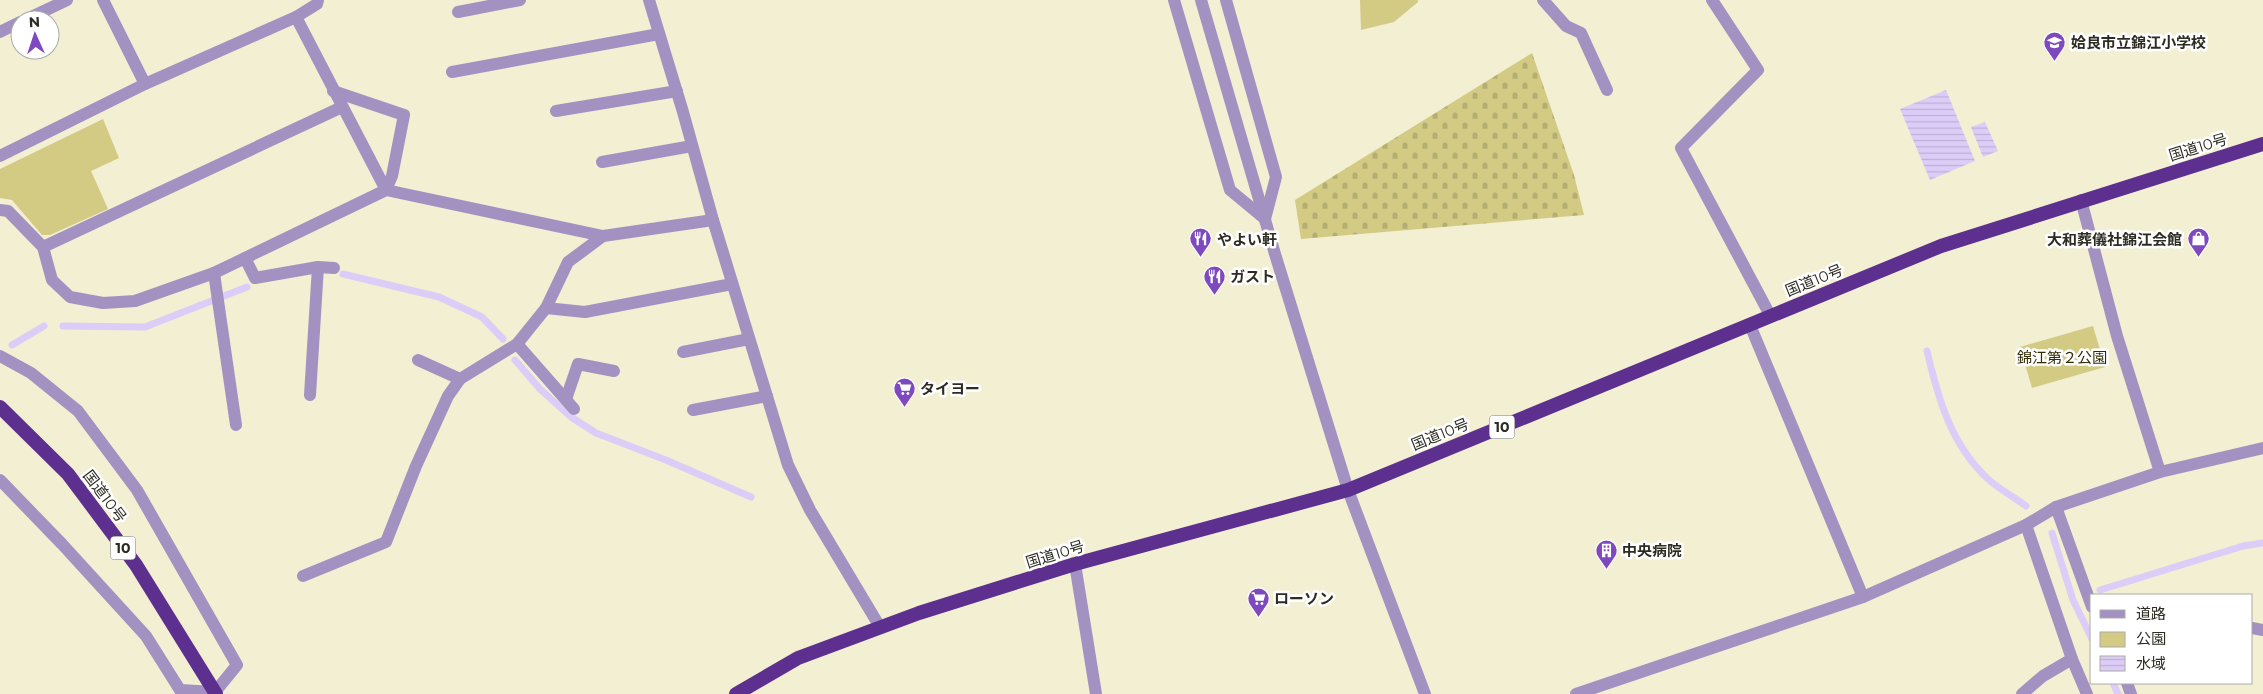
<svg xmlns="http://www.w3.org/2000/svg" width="2263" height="694" viewBox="0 0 2263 694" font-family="Montserrat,'Noto Sans JP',sans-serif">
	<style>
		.green { fill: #d3ca84 }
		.cemetery { fill: url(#cemetery-stones) }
		.water { fill: url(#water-rules) }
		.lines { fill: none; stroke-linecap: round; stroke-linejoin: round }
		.stream { stroke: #dccdf8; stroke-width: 7 }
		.minor { stroke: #a391c2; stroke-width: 12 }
		.tertiary { stroke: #a391c2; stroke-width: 12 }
		.trunk { stroke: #5d3090; stroke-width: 14 }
		.labels { text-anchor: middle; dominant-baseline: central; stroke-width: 5; stroke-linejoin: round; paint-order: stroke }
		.shield { fill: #fff; stroke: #6c6b64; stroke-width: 1 }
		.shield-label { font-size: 14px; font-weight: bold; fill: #2d2c22 }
		.poi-label { font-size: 15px; font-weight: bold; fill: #2d2c22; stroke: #fff; text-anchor: start }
		.street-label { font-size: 15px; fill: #2d2c22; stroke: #fff }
		.park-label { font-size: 15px; fill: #302c08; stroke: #fff }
	</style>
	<defs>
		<pattern id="cemetery-stones" width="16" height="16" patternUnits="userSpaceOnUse" patternTransform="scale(1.25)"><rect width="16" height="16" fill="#d3ca84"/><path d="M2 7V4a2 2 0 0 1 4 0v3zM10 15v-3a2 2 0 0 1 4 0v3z" fill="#b5ae72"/></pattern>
		<pattern id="water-rules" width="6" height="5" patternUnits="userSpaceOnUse" patternTransform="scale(1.25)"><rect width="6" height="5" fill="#dccdf8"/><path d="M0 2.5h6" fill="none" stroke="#bdb0d4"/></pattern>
	</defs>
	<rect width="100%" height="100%" fill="#f2efd3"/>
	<g class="green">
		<polygon points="1360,0 1418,0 1418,2 1394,22 1361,30"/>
		<polygon points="103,119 119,158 91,171 108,209 50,235 42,235 12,200 0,198 0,169"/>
		<polygon points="2093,326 2105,367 2032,388 2020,347"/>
	</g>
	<polygon class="cemetery" points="1532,53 1574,175 1584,215 1301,239 1295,200"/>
	<g class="water">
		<polygon points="1946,90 1975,161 1930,180 1900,109"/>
		<polygon points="1985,122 1998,151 1983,157 1971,127"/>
	</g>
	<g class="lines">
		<g class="stream">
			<polyline points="343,274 439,297 482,317 503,339"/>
			<polyline points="63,326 145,327 247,287"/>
			<polyline points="12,345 44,326"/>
			<path d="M1927 351C1938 398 1951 445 1988 479 1999 489 2014 497 2026 506"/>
			<polyline points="515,360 540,389 571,417 596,433 666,460 751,497"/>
			<polyline points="2052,533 2073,600 2092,639"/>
			<polyline points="2100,590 2243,546 2263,543"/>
			<polyline points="2113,683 2118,694"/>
		</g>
		<g class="minor">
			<polyline points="103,0 145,84"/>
			<polyline points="649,0 683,112 713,220 788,465 810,510 880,627"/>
			<polyline points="1174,0 1230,190 1265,219 1276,177 1226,0"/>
			<polyline points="1543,0 1566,26 1581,33 1607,90"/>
			<polyline points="1712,0 1758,70 1681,148 1770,315"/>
			<polyline points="458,12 520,0"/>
			<polyline points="25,20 67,0"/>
			<polyline points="0,32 20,22"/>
			<polyline points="452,72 659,34"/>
			<polyline points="333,91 404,115 392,176 386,190 603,236 713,220"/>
			<polyline points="556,111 677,91"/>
			<polyline points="0,156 145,84 296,17 317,4 318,0"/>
			<polyline points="602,162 692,146"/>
			<polyline points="2081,200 2117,336 2160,472"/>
			<polyline points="0,210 8,211 43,247 52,280 70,297 103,303 135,301 214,273 386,190 296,17"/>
			<polyline points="43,247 342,107"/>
			<polyline points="245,258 255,278 318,267 334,268"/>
			<polyline points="214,273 236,425"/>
			<polyline points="546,308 585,312 732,284"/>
			<polyline points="1750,325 1863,597"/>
			<polyline points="517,344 574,409"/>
			<polyline points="683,352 749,339"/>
			<polyline points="0,356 31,373 78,411 137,490 237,665 215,692 180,690 146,636 62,544 0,480"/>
			<polyline points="418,360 460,379"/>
			<polyline points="310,395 318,267"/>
			<polyline points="566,399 578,364 614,371"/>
			<polyline points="693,410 767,396"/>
			<polyline points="2056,507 2092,607"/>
			<polyline points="2026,525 2072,659 2087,694"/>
			<polyline points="1075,564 1096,694"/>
			<polyline points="303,576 386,542 416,466 448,396 460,379 517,344 546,308 568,262 603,236"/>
			<polyline points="2252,628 2263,630"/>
			<polyline points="2127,683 2131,694"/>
			<polyline points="1576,694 1863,597 2026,525 2056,507 2160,472 2263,448"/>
			<polyline points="2022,694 2043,676 2072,659"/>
		</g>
		<polyline class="tertiary" points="1201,0 1275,254 1348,490 1425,694"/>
		<g class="trunk">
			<polyline points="0,407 68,474 136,565 216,694"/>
			<polyline points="736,694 798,658 919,613 1075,564 1348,490 1941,246 2263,144"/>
		</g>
	</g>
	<defs>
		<symbol id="school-pin" viewBox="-11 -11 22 30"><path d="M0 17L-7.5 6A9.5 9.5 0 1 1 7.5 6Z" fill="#7e48bf" stroke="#fff"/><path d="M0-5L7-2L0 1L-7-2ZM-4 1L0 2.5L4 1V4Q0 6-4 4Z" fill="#fff"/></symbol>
		<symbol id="restaurant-pin" viewBox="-11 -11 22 30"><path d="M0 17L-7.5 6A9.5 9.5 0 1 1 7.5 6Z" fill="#7e48bf" stroke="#fff"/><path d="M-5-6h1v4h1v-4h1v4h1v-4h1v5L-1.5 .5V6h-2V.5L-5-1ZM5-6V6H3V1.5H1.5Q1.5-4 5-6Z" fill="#fff"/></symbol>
		<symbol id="shop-pin" viewBox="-11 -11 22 30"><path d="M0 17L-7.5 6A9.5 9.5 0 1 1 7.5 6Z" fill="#7e48bf" stroke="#fff"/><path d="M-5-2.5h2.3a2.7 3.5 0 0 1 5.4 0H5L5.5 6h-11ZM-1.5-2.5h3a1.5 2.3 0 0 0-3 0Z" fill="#fff"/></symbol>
		<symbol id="supermarket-pin" viewBox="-11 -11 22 30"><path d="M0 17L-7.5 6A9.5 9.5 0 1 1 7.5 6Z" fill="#7e48bf" stroke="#fff"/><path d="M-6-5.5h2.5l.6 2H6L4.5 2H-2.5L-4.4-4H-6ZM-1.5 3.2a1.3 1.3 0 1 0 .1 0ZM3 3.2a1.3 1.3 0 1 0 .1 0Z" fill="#fff"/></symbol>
		<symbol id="building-pin" viewBox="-11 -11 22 30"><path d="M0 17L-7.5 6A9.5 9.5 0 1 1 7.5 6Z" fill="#7e48bf" stroke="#fff"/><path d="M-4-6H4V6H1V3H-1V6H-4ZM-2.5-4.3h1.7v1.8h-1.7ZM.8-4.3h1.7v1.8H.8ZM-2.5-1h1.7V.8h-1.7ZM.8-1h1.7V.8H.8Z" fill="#fff"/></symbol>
	</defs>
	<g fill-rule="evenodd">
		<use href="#school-pin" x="2042" y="30" width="25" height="34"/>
		<use href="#restaurant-pin" x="1188" y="226" width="25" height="34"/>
		<use href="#shop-pin" x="2186" y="226" width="25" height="34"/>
		<use href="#restaurant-pin" x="1202" y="264" width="25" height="34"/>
		<use href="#supermarket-pin" x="892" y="376" width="25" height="34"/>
		<use href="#building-pin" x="1594" y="538" width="25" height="34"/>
		<use href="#supermarket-pin" x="1246" y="586" width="25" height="34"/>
	</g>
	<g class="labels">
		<g class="shield">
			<rect x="1489.5" y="415.5" width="25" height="23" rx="4"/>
			<rect x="110.5" y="536.5" width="25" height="23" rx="4"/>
		</g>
		<g class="shield-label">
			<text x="1502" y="427">10</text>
			<text x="123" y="548">10</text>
		</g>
		<g class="poi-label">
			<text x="2071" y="42">姶良市立錦江小学校</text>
			<text x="1217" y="239">やよい軒</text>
			<text x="2182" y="239" text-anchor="end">大和葬儀社錦江会館</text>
			<text x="1230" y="276">ガスト</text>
			<text x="920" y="388">タイヨー</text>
			<text x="1622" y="550">中央病院</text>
			<text x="1274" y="598">ローソン</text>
		</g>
		<g class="street-label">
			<text transform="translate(2198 147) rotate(-17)">国道10号</text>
			<text transform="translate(1814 280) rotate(-22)">国道10号</text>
			<text transform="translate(1440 434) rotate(-22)">国道10号</text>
			<text transform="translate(105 496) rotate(53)">国道10号</text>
			<text transform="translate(1055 554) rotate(-17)">国道10号</text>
		</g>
		<g class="park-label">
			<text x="2062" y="357">錦江第２公園</text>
		</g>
	</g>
	<rect x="2090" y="594" width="162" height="90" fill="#ffffff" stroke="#ababa7"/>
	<rect x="2100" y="610" width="25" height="8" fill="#a391c2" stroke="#ababa7"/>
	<text x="2136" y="619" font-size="15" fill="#2d2c22">道路</text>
	<rect x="2100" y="632" width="25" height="15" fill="#d3ca84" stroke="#ababa7"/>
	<text x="2136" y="644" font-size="15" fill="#2d2c22">公園</text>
	<rect x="2100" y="656" width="25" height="15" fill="url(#water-rules)" stroke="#ababa7"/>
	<text x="2136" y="669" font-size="15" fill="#2d2c22">水域</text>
	<g transform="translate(35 35) rotate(357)"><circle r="24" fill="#ffffff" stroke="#ababa7"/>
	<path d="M0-4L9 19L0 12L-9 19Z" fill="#7e48bf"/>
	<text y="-8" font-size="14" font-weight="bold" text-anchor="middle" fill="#2d2c22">N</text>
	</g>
</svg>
